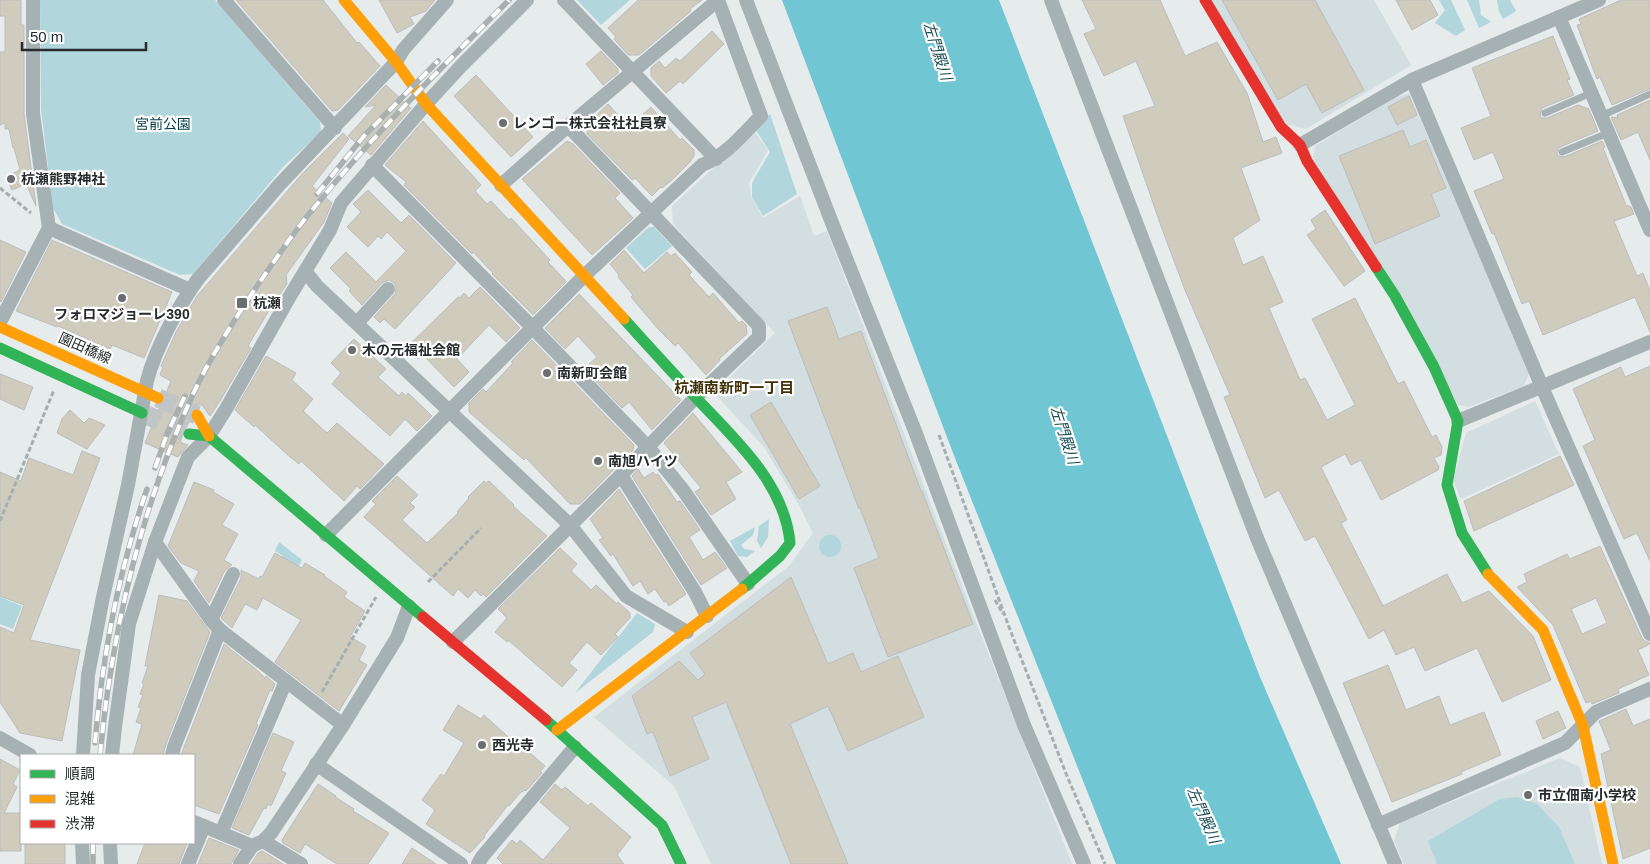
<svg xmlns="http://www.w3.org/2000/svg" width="1650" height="864" viewBox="0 0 1650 864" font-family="Helvetica,'Noto Sans JP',sans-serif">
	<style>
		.built { fill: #d2dedf }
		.green { fill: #b1d6dc }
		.water { fill: #71c6d4 }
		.building { fill: #d0ccbd; stroke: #bbbdbc; fill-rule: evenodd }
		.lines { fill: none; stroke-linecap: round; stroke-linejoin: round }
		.secondary-tunnel { stroke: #c0c5c5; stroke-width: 19; stroke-dasharray: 19 9; stroke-linecap: butt }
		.path { stroke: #a6afb0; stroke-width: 3; stroke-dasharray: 5 2.5; stroke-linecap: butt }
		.lane { stroke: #a6b1b3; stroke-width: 7 }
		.street { stroke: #a6b1b3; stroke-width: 14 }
		.fast { stroke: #30b455; stroke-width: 11 }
		.slow { stroke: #ff9f0a; stroke-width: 11 }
		.jam { stroke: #e5322d; stroke-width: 11 }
		.rail-casing { stroke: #a8b0b0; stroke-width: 5.5 }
		.rail { stroke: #fff; stroke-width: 4; stroke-dasharray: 11; stroke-linecap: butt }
		.poi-dot { fill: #6a6e6f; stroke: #fff; stroke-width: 2 }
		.labels { text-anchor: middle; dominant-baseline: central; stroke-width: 4.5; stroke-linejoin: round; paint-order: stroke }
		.poi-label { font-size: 14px; font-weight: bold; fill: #272b2b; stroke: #fff; text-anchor: start }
		.park-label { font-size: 14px; fill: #033c43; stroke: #fff }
		.street-label { font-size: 14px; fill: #272b2b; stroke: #fff }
		.water-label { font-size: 15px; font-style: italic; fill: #194c54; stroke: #fff }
		.neighbourhood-label { font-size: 15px; font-weight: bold; fill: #423309; stroke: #fff }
	</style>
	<rect width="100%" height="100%" fill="#e6ebec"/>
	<g class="built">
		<polygon points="1208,0 1374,0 1411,65 1306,129 1287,124"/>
		<polygon points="1409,93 1529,373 1524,386 1468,407 1458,405 1313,158 1315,146 1393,99"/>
		<polygon points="754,131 768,150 749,183 751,196 763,218 800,196 814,236 827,231 977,625 1072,864 711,864 674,786 594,717 789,566 813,533 799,505 764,447 715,394 716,391 775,333 673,224 672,206"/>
		<polygon points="1535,401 1559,454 1461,499 1453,480 1466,433"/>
		<polygon points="1560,758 1580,767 1602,864 1404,864 1394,841 1400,823"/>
	</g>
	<g class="green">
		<polygon points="40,0 215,0 320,122 321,132 284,166 193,274 180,275 62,224 53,208 41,109"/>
		<polygon points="577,0 630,0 601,25"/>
		<polygon points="1439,0 1451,0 1465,30 1456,36 1435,23 1445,10"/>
		<polygon points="1467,0 1479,0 1481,15 1491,22 1479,28"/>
		<polygon points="1497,0 1510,0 1516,11 1503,19 1499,11"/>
		<polygon points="770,114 797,194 763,216 752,197 752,183 770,152 755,129"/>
		<polygon points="649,227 654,227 672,246 645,269 626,248"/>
		<polygon points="769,519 768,537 761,548 757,541 759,526"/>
		<polygon points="755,527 753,535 741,545 744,549 755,551 747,557 738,556 730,541"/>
		<circle cx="830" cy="546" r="11"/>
		<polygon points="279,542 302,560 292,580 279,564 283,556 275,551"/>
		<polygon points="0,597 22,606 13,629 0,624"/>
		<polygon points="637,613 655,624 653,632 575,693"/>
		<polygon points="1517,797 1537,804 1559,827 1575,864 1437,864 1428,841 1500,799"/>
	</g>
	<polygon class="water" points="782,0 999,0 1260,677 1341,864 1116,864 953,453"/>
	<g class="building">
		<polygon points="0,0 21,0 21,25 24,25 24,114 36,206 26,184 12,190 6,177 20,170 14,148 13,148 9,129 5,129 5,123 0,125 0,52 5,52 5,16 0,16"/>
		<polygon points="236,0 323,0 357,43 359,42 380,66 338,110 332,111"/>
		<polygon points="379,0 435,0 426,11 410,17 414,24 397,33"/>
		<polygon points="638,0 702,0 690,9 691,11 685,16 639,55 628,55 614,39 616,37 608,28"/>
		<polygon points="1082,0 1160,0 1185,56 1217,42 1247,93 1263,142 1276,137 1282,153 1241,168 1260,220 1233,238 1243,265 1263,256 1283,302 1269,308 1300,380 1305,378 1327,420 1355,405 1312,319 1355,298 1398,384 1404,381 1432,437 1436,435 1442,447 1441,455 1434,458 1439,467 1438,470 1381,500 1361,460 1351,465 1345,454 1321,467 1347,520 1341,523 1383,606 1447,574 1462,603 1489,591 1533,636 1551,680 1502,702 1477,648 1425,671 1414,647 1396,655 1384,630 1369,639 1315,536 1305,541 1279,490 1265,498 1224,397 1230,395 1185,290 1161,226 1123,116 1155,106 1136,61 1104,76 1084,34 1096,29"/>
		<polygon points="1222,0 1315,0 1364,90 1322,113 1306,84 1278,100"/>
		<polygon points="1396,0 1430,0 1438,15 1412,30"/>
		<polygon points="1621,0 1650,0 1650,89 1612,105 1600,77 1597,79 1592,66 1577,25 1581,24 1579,19"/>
		<polygon points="712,31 724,44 683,84 680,81 666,93 651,76 651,68 659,61 665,68 676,58 680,61"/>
		<polygon points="1553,36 1570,79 1567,80 1574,95 1542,108 1540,115 1542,118 1547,118 1578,105 1589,109 1598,131 1560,147 1558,149 1557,154 1559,156 1564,157 1602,141 1605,147 1603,148 1626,205 1631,207 1634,214 1614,221 1637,276 1643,273 1650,291 1650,332 1635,297 1543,335 1529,301 1522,304 1494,233 1492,234 1474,191 1504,179 1493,152 1474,160 1461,128 1491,116 1472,68"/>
		<polygon points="601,51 618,69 618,73 603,85 586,64"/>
		<polygon points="476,75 533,137 511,157 454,96"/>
		<polygon points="386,85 411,108 371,155 348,136 376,105 365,107"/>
		<polygon points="1409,96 1417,115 1397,125 1388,107"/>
		<polygon points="1650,100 1650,160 1638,132 1621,140 1611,117 1618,118 1617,115"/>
		<polygon points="608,104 629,127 651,107 680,140 682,138 694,150 694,156 690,162 672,180 662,188 661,187 652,196 635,178 632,180 587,134 587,124"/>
		<polygon points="423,121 481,185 475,191 487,204 491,201 509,220 511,218 550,260 548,262 565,280 566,282 533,315 492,274 493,273 473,252 472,254 404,185 406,182 385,165"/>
		<polygon points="1403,130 1410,147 1426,140 1446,188 1431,194 1440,216 1375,244 1339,156"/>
		<polygon points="343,133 349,139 312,186 332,203 324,222 286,275 287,284 271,307 248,346 251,348 220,401 210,416 202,405 198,404 192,405 188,409 186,415 189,423 180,427 178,433 179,438 182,443 188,445 178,457 145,443 159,409 165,407 168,402 169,396 167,391 171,381 160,375 163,367 161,366 176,332 197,296 302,174"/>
		<polygon points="567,141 573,144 620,193 615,198 633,218 592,255 522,179"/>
		<polygon points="368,190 401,223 409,215 456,263 395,329 384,319 380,323 374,317 395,294 396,287 394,283 389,280 382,283 362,305 349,291 351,289 330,268 346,252 376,282 406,251 387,232 381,239 378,236 368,247 347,227 361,212 353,204"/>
		<polygon points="1325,210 1365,271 1344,286 1307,235 1316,229 1311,220"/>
		<polygon points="0,240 26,252 1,302 0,301"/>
		<polygon points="52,240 172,292 144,358 112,345 110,349 58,326 57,327 16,311"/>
		<polygon points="624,250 644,273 667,252 671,256 675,253 692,272 689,275 709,297 713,293 739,323 742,321 746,325 747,334 719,359 720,360 706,375 678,343 675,346 659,330 631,297 633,295 618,277 619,275 610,264"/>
		<polygon points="480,287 520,328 506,342 489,325 457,359 469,372 454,387 423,355 418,359 406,348 458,297 460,298 464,293 469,298"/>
		<polygon points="579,294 681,400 652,430 629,402 622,408 584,369 597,357 578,336 565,349 545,328"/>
		<polygon points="827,307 839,339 861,331 921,491 922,491 973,624 888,657 854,568 879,558 860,508 859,509 788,321"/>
		<polygon points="354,339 386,369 378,377 399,396 402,392 406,396 408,393 432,416 417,431 405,419 390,436 332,384 341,373 331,363"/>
		<polygon points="532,340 634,445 633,450 580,504 570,504 526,458 524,460 469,412 469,403 483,389 486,392 513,363 511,362"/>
		<polygon points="266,356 296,373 292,380 313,399 303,411 327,433 337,423 384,464 360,489 357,486 344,501 301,461 299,464 290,457 255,425 254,427 235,410"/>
		<polygon points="1650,366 1650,561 1637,533 1624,539 1583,446 1595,440 1573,389 1621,367 1625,377"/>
		<polygon points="0,374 33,387 24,410 0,399"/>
		<polygon points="771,402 820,486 799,499 750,415"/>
		<polygon points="70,410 84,423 89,418 105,425 87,449 57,433 62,419"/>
		<polygon points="693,413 742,472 726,482 736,499 711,515 695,492 701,488 664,443"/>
		<polygon points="82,451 100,458 30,640 80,650 62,741 20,733 0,702 0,627 14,633 24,605 0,596 0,472 21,481 29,458 73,475"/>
		<polygon points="1560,456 1574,485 1474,531 1464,501"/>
		<polygon points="638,469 644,478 653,472 656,475 658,474 677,502 680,501 700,530 689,537 703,560 715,552 727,568 701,585 632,476"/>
		<polygon points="397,476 418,495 410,503 415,507 402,520 427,543 458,513 457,512 469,498 468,497 484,481 486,483 489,481 514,505 513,506 547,536 486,597 483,594 481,596 475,590 468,598 458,589 453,596 364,517 376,504 372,501"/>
		<polygon points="194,482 214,490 213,492 234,504 222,525 238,534 224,560 232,565 225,570 209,603 194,581 199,571 181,563 168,546"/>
		<polygon points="619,489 686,594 669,606 666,601 664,602 655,589 648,594 640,581 633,586 613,554 611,556 599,540 603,538 590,519"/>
		<path d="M1600 546 1642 638 1645 641 1650 643V644L1638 650 1649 675 1618 689 1619 693 1592 704 1591 701 1586 703 1553 625 1517 587 1527 582 1524 574 1567 554 1570 559ZM1596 598 1607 623 1582 634 1571 609Z"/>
		<polygon points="560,548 577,564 571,571 591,590 596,585 617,604 618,602 630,613 630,618 615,634 618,637 601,655 587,642 569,663 577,670 562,687 508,640 507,642 495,632 507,618 498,609"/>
		<polygon points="275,553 302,568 305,563 325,575 324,576 347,592 344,597 365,611 350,637 366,646 359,660 367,665 339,711 275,662 301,620 263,598 257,610 245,604 232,628 221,618 241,578 241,570 259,579 260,576 262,577"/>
		<polygon points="791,577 828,664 853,653 861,672 898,656 924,717 848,751 828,706 790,724 848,864 791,864 726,702 692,717 709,759 670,776 653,732 647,734 632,696 679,661 698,680 705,674 690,653"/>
		<polygon points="159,595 187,601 210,632 166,744 163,755 133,755 142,724 136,722 141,708 138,707 143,695 140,694 144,684 142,683 148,666 145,666"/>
		<polygon points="224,644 257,670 265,678 266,676 275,684 272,691 270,690 256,724 258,725 219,814 194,805 194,755 181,755"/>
		<polygon points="1388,665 1406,710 1439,696 1450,725 1484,712 1501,755 1461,772 1462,774 1392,802 1343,683"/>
		<polygon points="458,705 481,719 484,715 527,754 529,752 545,766 540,772 542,773 526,791 525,790 520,793 509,806 508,805 484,836 485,837 470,853 426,824 435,810 422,800 441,774 444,776 464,743 443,730"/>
		<polygon points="1626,709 1633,726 1650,719 1650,848 1623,859 1601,754 1611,750 1599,721"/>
		<polygon points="1558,711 1566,728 1543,739 1536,721"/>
		<polygon points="273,733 294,742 281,771 286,773 271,806 268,804 266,809 264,808 249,835 232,828"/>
		<polygon points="0,759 20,770 13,784 17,787 4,813 21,813 21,851 0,851"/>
		<polygon points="318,784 336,796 335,797 354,809 353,811 389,833 368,864 337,864 305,844 300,853 283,843 282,840"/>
		<polygon points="555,784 562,790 565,787 588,806 591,803 631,837 617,855 624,864 503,864 497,858 512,840 517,844 520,840 543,860 570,828 540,802"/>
		<polygon points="209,838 239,850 231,864 198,864"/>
		<rect x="25" y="843" width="40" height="21"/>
		<polygon points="145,843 187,843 179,864 137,864"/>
		<polygon points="412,848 436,864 402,864"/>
		<polygon points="262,851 269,855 283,864 251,864 258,853"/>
	</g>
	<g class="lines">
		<g class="secondary-tunnel">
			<polyline points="158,398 197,415"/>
			<polyline points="142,413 189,434"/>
		</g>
		<g class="path">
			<polyline points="0,188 31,213"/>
			<polyline points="939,435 1009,627 1067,776 1105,864"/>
			<polyline points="0,521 54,390"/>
			<polyline points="428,582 481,528"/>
			<polyline points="995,600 1003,614"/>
			<polyline points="322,692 376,597"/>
		</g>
		<g class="lane">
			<polyline points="1545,113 1591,93"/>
			<polyline points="1601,116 1650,94"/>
			<polyline points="1562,152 1608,133"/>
		</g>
		<g class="street">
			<polyline points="224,0 335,128"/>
			<polyline points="564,0 716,159"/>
			<polyline points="746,0 834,228 915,431 1024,725 1084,864"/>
			<polyline points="1051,0 1257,538 1395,864"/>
			<polyline points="1559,17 1650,230"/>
			<polyline points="1412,80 1542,387 1650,634"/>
			<polyline points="1300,145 1412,80 1599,0"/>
			<polyline points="372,165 532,327 648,447 683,490 748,584"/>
			<polyline points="501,185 568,126 718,0"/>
			<polyline points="49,228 190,290"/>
			<polyline points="306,272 317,286 570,525 626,596 687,632"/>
			<polyline points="0,322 49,228 33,114 33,0"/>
			<polyline points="357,323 388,289"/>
			<polyline points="1458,421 1650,342"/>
			<polyline points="621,475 695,592 707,616"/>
			<path d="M326 535 584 276 702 165C727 155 743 134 761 116L718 0"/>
			<polyline points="155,542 211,620 220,630 343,725"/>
			<polyline points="211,620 233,574"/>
			<polyline points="453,642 621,475 697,396 759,337 759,326 568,126"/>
			<polyline points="0,738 30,755"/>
			<path d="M83 755 88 675 103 597 128 485 147 381C155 349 179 305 198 279L280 184 396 62 403 50 447 0"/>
			<polyline points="112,755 115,727 129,624 155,542 188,457 209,436 226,409 290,296 330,230 341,203 426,104 461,66 527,0"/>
			<polyline points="172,755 174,747 220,630"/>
			<polyline points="316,764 461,864"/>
			<polyline points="194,822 252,846"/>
			<polyline points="1378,825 1565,743 1596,712 1650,689"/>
			<polyline points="221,833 286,681"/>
			<polyline points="263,841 301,864"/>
			<polyline points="82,843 83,864"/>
			<polyline points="110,843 111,864"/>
			<polyline points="188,864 204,826"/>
			<polyline points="240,864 252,846 263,841 271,833 343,725 397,638 409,606"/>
			<polyline points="478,864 482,857 575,747"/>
		</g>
		<g class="fast">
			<polyline points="1376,267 1395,296 1434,367 1458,421 1447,485 1462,533 1488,574"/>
			<path d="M624 319C649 347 674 374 699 401 737 441 785 485 790 543L780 556 742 589"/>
			<polyline points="0,348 142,413"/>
			<polyline points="189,434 209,436 423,617"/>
			<polyline points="546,720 662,825 681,864"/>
		</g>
		<g class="slow">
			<polyline points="344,0 396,62 426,104 624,319"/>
			<polyline points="0,327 158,398"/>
			<polyline points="197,415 209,436"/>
			<polyline points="1488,574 1543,630 1583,726 1613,864"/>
			<polyline points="557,730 742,589"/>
		</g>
		<g class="jam">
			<polyline points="1205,0 1281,127 1300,145 1307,161 1376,267"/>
			<polyline points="423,617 546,720"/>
		</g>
		<defs>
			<g id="rail">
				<polyline points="317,194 364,136 438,61"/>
				<polyline points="155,468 167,434 185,396"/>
				<path d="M95 743C102 657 119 570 147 489"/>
				<path d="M100 755C112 630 141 507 194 392 211 356 233 322 255 289 275 260 295 230 318 203 377 131 443 66 509 0"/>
				<polyline points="93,843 93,864"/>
			</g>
		</defs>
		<use href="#rail" class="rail-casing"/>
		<use href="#rail" class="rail"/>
	</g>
	<g class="poi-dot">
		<circle cx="503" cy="123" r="5"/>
		<circle cx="11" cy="179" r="5"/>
		<circle cx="122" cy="298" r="5"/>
		<rect x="236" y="297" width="12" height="12" rx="2.5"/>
		<circle cx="352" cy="350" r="5"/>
		<circle cx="547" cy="373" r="5"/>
		<circle cx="598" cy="461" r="5"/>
		<circle cx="482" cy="745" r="5"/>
		<circle cx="1528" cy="795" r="5"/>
	</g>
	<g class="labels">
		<g class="poi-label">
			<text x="513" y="123">レンゴー株式会社社員寮</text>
			<text x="21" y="179">杭瀬熊野神社</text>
			<text x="253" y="303">杭瀬</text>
			<text x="122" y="314" text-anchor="middle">フォロマジョーレ390</text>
			<text x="362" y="350">木の元福祉会館</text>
			<text x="557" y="373">南新町会館</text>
			<text x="608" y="461">南旭ハイツ</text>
			<text x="492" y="745">西光寺</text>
			<text x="1538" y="795">市立佃南小学校</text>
		</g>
		<g class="park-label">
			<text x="163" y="124">宮前公園</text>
		</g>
		<g class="street-label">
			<text transform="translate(85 348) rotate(24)">園田橋線</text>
		</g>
		<g class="water-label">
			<text transform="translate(938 51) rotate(72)">左門殿川</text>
			<text transform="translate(1065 435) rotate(72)">左門殿川</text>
			<text transform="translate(1204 815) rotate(66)">左門殿川</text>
		</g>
		<g class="neighbourhood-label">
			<text x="734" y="387">杭瀬南新町一丁目</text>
		</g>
	</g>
	<rect x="20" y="754" width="175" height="90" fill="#ffffff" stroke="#a9aaaa"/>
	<rect x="30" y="770" width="25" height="8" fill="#30b455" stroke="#a9aaaa"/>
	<text x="65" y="779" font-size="15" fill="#272b2b">順調</text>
	<rect x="30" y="795" width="25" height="8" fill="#ff9f0a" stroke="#a9aaaa"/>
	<text x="65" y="804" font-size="15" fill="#272b2b">混雑</text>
	<rect x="30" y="820" width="25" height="8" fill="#e5322d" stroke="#a9aaaa"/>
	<text x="65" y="829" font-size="15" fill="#272b2b">渋滞</text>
	<path d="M22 42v8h124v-8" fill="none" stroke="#272b2b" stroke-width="2.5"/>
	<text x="30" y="42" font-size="15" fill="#272b2b" stroke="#ffffff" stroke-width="4" paint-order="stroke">50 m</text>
</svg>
